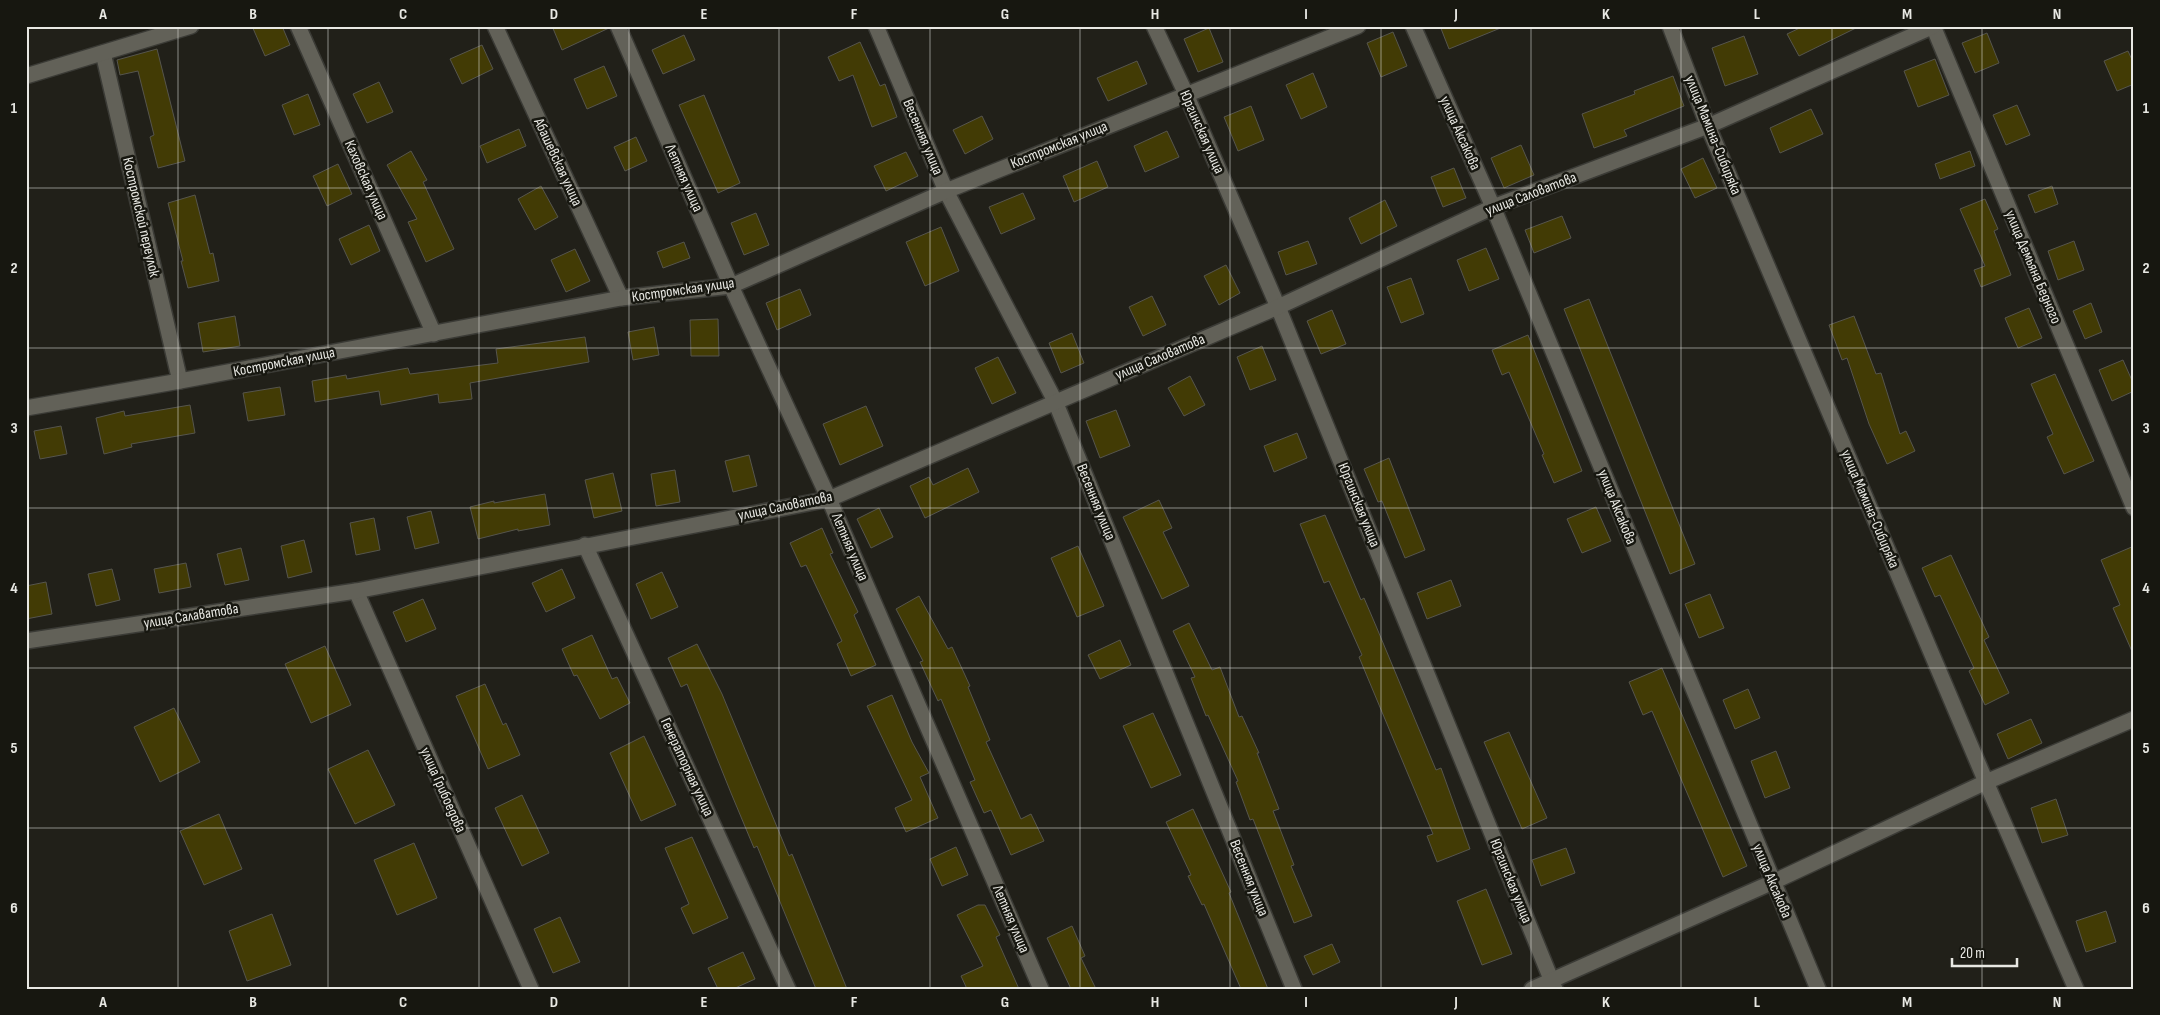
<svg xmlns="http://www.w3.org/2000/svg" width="2160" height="1015" viewBox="0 0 2160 1015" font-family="'Sofia Sans Condensed',sans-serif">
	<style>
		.building { fill: #423b05; stroke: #56554d }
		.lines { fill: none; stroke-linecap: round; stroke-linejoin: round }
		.minor-casing { stroke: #3b3b36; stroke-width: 18 }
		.minor { stroke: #626158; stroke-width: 15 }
		.grid { fill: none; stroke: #e8e8e3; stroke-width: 1; stroke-opacity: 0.55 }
		.labels { text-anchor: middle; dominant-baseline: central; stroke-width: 5; stroke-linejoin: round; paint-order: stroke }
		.street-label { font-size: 15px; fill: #e8e8e3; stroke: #171710 }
		.neatline { fill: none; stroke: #e8e8e3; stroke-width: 2 }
		.grid-label { font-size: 16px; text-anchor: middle; font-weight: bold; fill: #e8e8e3 }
	</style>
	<rect width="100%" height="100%" fill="#212019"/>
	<g class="building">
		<polygon points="252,26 282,26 290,45 265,56"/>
		<polygon points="552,26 609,26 609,28 562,50"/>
		<polygon points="1440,26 1503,26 1503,27 1449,49"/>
		<polygon points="1804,26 1860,26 1799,56 1787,34"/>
		<polygon points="1209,28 1223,62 1198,72 1184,39"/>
		<polygon points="1393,32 1407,66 1381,77 1367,43"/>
		<polygon points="1987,33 1999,63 1975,73 1962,43"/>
		<polygon points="684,35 695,60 663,74 652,50"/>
		<polygon points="1744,36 1758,74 1725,86 1712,48"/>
		<polygon points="860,42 880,86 885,84 897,117 872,127 853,75 839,81 828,57"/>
		<polygon points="482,45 493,69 462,84 450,59"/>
		<polygon points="157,49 185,161 158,168 150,137 154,135 138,71 120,75 117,60"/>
		<polygon points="2128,51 2134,64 2134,84 2117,91 2104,61"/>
		<polygon points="1935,59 1949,95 1918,107 1904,71"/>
		<polygon points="1137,61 1147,84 1108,101 1097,78"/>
		<polygon points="604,66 617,96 587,109 574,79"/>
		<polygon points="1313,73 1327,107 1301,119 1286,85"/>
		<polygon points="1673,76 1684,106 1624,130 1627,136 1594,148 1582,114 1635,94 1634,91"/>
		<polygon points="379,82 393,112 367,123 353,94"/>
		<polygon points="308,94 320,125 294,135 282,105"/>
		<polygon points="704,95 740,183 718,193 679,105"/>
		<polygon points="2017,105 2030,135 2006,145 1993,115"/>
		<polygon points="1251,106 1264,140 1238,151 1224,117"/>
		<polygon points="1811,109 1823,134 1780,153 1770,128"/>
		<polygon points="982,116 993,139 965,154 953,130"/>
		<polygon points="519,129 526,146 487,163 480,146"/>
		<polygon points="1167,131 1179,157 1145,172 1134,146"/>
		<polygon points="636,137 647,161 625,171 614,147"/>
		<polygon points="1521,145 1534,175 1504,188 1491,158"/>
		<polygon points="411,151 427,180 423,182 454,249 426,262 408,222 417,219 387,165"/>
		<polygon points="1970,151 1975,166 1940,179 1935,164"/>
		<polygon points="906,152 918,176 886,191 874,166"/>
		<polygon points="1703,158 1717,188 1695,198 1681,169"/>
		<polygon points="1097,161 1108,187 1074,202 1063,176"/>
		<polygon points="338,164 352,194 327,206 313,176"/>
		<polygon points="1454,168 1466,198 1443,207 1431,177"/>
		<polygon points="541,186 558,217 535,230 518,199"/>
		<polygon points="2052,186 2058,204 2035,213 2028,195"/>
		<polygon points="1023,193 1035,219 1001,234 989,207"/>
		<polygon points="195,195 210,254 213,253 219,281 188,288 181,261 183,261 168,203"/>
		<polygon points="1985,199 1998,229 1994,231 2011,275 1981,287 1974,270 1985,266 1960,209"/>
		<polygon points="1385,200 1397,226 1361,244 1349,218"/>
		<polygon points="756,213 769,245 744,255 731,223"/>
		<polygon points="1562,216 1571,238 1534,253 1525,230"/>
		<polygon points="369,225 380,251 351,265 339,239"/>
		<polygon points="941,227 959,271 925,286 906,242"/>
		<polygon points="1308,241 1317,264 1286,275 1278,252"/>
		<polygon points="2074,241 2084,270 2058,280 2048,251"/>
		<polygon points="684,242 690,258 663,268 657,252"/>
		<polygon points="1486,248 1499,279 1469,291 1457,260"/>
		<polygon points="575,249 590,281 566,292 551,260"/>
		<polygon points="1226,265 1240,293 1219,305 1204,276"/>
		<polygon points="1411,278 1424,314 1401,323 1387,287"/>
		<polygon points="800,289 811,315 777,330 766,303"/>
		<polygon points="1152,296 1166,325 1143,336 1129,307"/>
		<polygon points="1589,299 1695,564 1670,574 1564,309"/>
		<polygon points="2091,303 2102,332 2085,339 2073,311"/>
		<polygon points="2029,308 2042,338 2018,348 2005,318"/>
		<polygon points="1332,310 1346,344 1321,354 1307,321"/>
		<polygon points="235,316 240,346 203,352 198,323"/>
		<polygon points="1854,316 1876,374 1881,373 1900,434 1906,431 1915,451 1887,464 1869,424 1847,358 1842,360 1829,325"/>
		<polygon points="718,319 719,356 691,356 690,320"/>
		<polygon points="654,327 659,355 633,360 628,332"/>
		<polygon points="1072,333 1084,363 1061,373 1049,343"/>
		<polygon points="1528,335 1582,471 1554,483 1542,455 1544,454 1509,372 1502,375 1492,350"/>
		<polygon points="585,337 589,362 470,383 472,399 439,403 438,394 381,405 379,391 315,402 312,381 346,375 347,379 408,368 410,374 498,363 496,349"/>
		<polygon points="1262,346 1276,380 1250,390 1237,357"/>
		<polygon points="998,357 1016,393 992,404 975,368"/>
		<polygon points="2123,360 2134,385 2134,391 2112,401 2099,370"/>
		<polygon points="2055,374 2094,461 2064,474 2047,437 2053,434 2031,384"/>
		<polygon points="1190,376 1205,405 1184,416 1168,388"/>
		<polygon points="280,387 285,415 248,421 243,393"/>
		<polygon points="190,405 195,433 131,444 132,447 104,454 96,418 124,411 125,416"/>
		<polygon points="866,406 883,446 840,465 823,424"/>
		<polygon points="1116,410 1130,446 1100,458 1086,421"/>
		<polygon points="61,426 67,454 40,459 34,431"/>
		<polygon points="1297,433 1307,458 1274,472 1264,446"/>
		<polygon points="749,455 757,486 733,492 725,461"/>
		<polygon points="1389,458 1425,550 1405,558 1382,501 1378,502 1364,469"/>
		<polygon points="968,468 979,492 925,518 910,486 929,477 933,485"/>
		<polygon points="675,470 680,502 656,506 651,474"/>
		<polygon points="613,473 622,511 594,518 585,480"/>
		<polygon points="545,494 550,525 518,531 518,529 478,539 470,507 494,501 494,503"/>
		<polygon points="1159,500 1172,528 1163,532 1189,586 1162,599 1123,517"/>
		<polygon points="1596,507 1611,541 1582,553 1567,519"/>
		<polygon points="879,508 893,537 871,548 857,519"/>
		<polygon points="431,511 439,543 415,549 407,517"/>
		<polygon points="1325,515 1361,600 1364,598 1376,626 1436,770 1441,768 1470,849 1437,862 1427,836 1433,834 1359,657 1362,655 1329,581 1324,583 1300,524"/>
		<polygon points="374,518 380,550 356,555 350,523"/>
		<polygon points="822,528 833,553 830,554 858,612 854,615 876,665 851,676 837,644 842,641 806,565 801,567 790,543"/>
		<polygon points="304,540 312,572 288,578 281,546"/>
		<polygon points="1078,546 1104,606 1077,617 1051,558"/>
		<polygon points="2134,546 2134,656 2113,608 2120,605 2101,560"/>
		<polygon points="241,548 249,580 225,585 217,554"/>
		<polygon points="1951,555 1989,637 1984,640 2009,693 1985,705 1969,671 1974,668 1940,595 1935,597 1922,568"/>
		<polygon points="186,563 191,587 159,593 154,569"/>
		<polygon points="112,569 120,600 96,606 88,574"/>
		<polygon points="562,569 575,598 546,612 532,583"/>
		<polygon points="662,572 678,607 651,619 636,584"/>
		<polygon points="1451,580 1461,606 1427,619 1417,593"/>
		<polygon points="46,582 52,614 26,619 26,586"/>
		<polygon points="1710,594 1724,628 1699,638 1685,604"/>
		<polygon points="919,596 948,649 952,647 970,686 968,687 990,740 986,742 1021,819 1031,814 1044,841 1011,855 991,810 984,813 970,782 975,780 941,699 938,701 920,662 923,661 896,609"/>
		<polygon points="423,599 436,629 406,642 393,612"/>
		<polygon points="1189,623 1212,670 1220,667 1239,717 1242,716 1259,753 1257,753 1279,809 1273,811 1294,865 1291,866 1312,916 1294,923 1253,819 1250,820 1236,782 1238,781 1208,715 1206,716 1191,678 1195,677 1173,631"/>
		<polygon points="592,635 612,679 617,677 630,703 600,719 577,675 574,676 562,649"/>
		<polygon points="1120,640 1131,665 1100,679 1088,655"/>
		<polygon points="697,644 722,694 789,856 792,854 847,989 816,989 757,846 754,848 731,793 687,684 681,687 668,658"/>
		<polygon points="325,646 351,705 311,723 285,664"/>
		<polygon points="1662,668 1747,866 1723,877 1652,711 1643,715 1629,682"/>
		<polygon points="485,684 503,725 506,723 520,755 488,769 456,696"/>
		<polygon points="1748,689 1760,718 1735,729 1723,700"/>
		<polygon points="892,695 912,742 929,773 920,777 938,818 906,832 895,808 912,800 867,706"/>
		<polygon points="174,708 200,762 160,782 134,727"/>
		<polygon points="1153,713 1181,775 1151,788 1123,726"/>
		<polygon points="2031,719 2042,743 2008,759 1997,734"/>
		<polygon points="1509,732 1547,818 1522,829 1484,742"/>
		<polygon points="644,736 676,805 641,821 610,753"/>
		<polygon points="368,750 395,805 355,824 328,769"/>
		<polygon points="1776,751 1790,788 1765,798 1751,761"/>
		<polygon points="522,795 549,853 522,866 495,808"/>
		<polygon points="2056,799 2068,835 2042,843 2031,808"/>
		<polygon points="1193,809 1231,892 1229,893 1268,989 1241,989 1204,904 1202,905 1188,876 1191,875 1166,822"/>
		<polygon points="219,814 242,869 204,885 180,831"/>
		<polygon points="692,837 728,918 693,934 681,908 689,904 665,848"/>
		<polygon points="414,843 437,898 397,915 374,860"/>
		<polygon points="956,847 968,875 942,886 930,859"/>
		<polygon points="1566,848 1575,873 1541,886 1532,860"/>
		<polygon points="1486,889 1512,954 1482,965 1457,901"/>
		<polygon points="978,905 985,905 1000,935 996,937 1019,989 967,989 961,976 983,966 957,915"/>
		<polygon points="2106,911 2116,942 2086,952 2076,921"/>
		<polygon points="272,914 291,965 247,981 229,931"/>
		<polygon points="560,917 580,962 553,973 534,929"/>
		<polygon points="1072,926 1085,956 1081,958 1096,989 1071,989 1047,938"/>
		<polygon points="1332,944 1340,962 1313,975 1304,956"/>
		<polygon points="743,952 755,979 733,989 718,989 708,968"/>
	</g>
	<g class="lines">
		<defs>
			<g id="minor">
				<polyline points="298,26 434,334"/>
				<polyline points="495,26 621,298"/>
				<polyline points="618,26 731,286 829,499 1041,989"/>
				<polyline points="876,26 946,191 1055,401 1294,989"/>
				<polyline points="1154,26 1186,94 1278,307 1555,989"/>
				<polyline points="1413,26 1493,207 1818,989"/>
				<polyline points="1670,26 1708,126 1986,782 2076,989"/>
				<polyline points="1933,26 2134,508"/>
				<polyline points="103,53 180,381"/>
				<polyline points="26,76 191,26"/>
				<polyline points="26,408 180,381 621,298 731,286 946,191 1358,26"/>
				<polyline points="585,545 788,989"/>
				<polyline points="356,591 531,989"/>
				<polyline points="26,641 356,591 829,499 1278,307 1493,207 1708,126 1934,26"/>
				<polyline points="1532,989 1773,882 1986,782 2134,719"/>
			</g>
		</defs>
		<use href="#minor" class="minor-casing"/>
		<use href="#minor" class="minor"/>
	</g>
	<path class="grid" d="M178 26V989M328 26V989M479 26V989M629 26V989M779 26V989M930 26V989M1080 26V989M1230 26V989M1381 26V989M1531 26V989M1681 26V989M1832 26V989M1982 26V989M26 188H2134M26 348H2134M26 508H2134M26 668H2134M26 828H2134"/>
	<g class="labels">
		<g class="street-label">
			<text transform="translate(1202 132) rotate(66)">Юргинская улица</text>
			<text transform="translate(1460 133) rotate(66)">улица Аксакова</text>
			<text transform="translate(1713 135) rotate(68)">улица Мамина-Сибиряка</text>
			<text transform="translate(923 137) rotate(67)">Весенняя улица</text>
			<text transform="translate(1059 145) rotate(-22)">Костромская улица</text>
			<text transform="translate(558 162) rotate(65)">Абашевская улица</text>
			<text transform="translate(684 178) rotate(66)">Летняя улица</text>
			<text transform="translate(366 180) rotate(66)">Каховская улица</text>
			<text transform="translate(1531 194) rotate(-21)">улица Саловатова</text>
			<text transform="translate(141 217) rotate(77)">Костромской переулок</text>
			<text transform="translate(2033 267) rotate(67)">улица Демьяна Бедного</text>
			<text transform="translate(683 290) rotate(-8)">Костромская улица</text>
			<text transform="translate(1160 357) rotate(-23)">улица Саловатова</text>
			<text transform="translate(284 362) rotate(-11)">Костромская улица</text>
			<text transform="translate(1096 502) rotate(68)">Весенняя улица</text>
			<text transform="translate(1359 505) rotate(68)">Юргинская улица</text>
			<text transform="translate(785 506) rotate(-12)">улица Саловатова</text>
			<text transform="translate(1617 507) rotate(68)">улица Аксакова</text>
			<text transform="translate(1870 509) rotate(67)">улица Мамина-Сибиряка</text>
			<text transform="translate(850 547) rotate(67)">Летняя улица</text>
			<text transform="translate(191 616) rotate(-9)">улица Салаватова</text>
			<text transform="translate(687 767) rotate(65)">Генераторная улица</text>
			<text transform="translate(443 790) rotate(66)">улица Грибоедова</text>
			<text transform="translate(1249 878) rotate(68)">Весенняя улица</text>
			<text transform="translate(1511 881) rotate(68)">Юргинская улица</text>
			<text transform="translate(1772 881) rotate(67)">улица Аксакова</text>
			<text transform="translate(1011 919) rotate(67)">Летняя улица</text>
		</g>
	</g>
	<rect width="2160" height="1015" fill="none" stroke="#171710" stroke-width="55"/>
	<path d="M1952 958v8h65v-8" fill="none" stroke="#e8e8e3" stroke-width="2.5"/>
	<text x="1960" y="958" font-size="15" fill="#e8e8e3" stroke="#171710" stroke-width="4" paint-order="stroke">20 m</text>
	<rect x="28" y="28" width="2104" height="960" class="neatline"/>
	<g class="grid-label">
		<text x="103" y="19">A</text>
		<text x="253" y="19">B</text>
		<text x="403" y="19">C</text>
		<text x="554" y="19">D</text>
		<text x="704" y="19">E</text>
		<text x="854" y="19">F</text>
		<text x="1005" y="19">G</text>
		<text x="1155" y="19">H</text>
		<text x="1306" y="19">I</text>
		<text x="1456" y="19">J</text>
		<text x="1606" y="19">K</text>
		<text x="1757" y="19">L</text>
		<text x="1907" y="19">M</text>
		<text x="2057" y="19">N</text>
		<text x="14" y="113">1</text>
		<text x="2146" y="113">1</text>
		<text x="14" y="273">2</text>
		<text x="2146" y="273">2</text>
		<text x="14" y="433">3</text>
		<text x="2146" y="433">3</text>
		<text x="14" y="593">4</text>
		<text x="2146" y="593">4</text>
		<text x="14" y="753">5</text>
		<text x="2146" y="753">5</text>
		<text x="14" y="913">6</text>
		<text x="2146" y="913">6</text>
		<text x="103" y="1007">A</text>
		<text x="253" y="1007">B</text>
		<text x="403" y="1007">C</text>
		<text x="554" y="1007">D</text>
		<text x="704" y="1007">E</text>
		<text x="854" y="1007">F</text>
		<text x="1005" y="1007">G</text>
		<text x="1155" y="1007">H</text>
		<text x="1306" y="1007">I</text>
		<text x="1456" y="1007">J</text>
		<text x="1606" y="1007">K</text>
		<text x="1757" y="1007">L</text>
		<text x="1907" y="1007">M</text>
		<text x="2057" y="1007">N</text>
	</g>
</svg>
